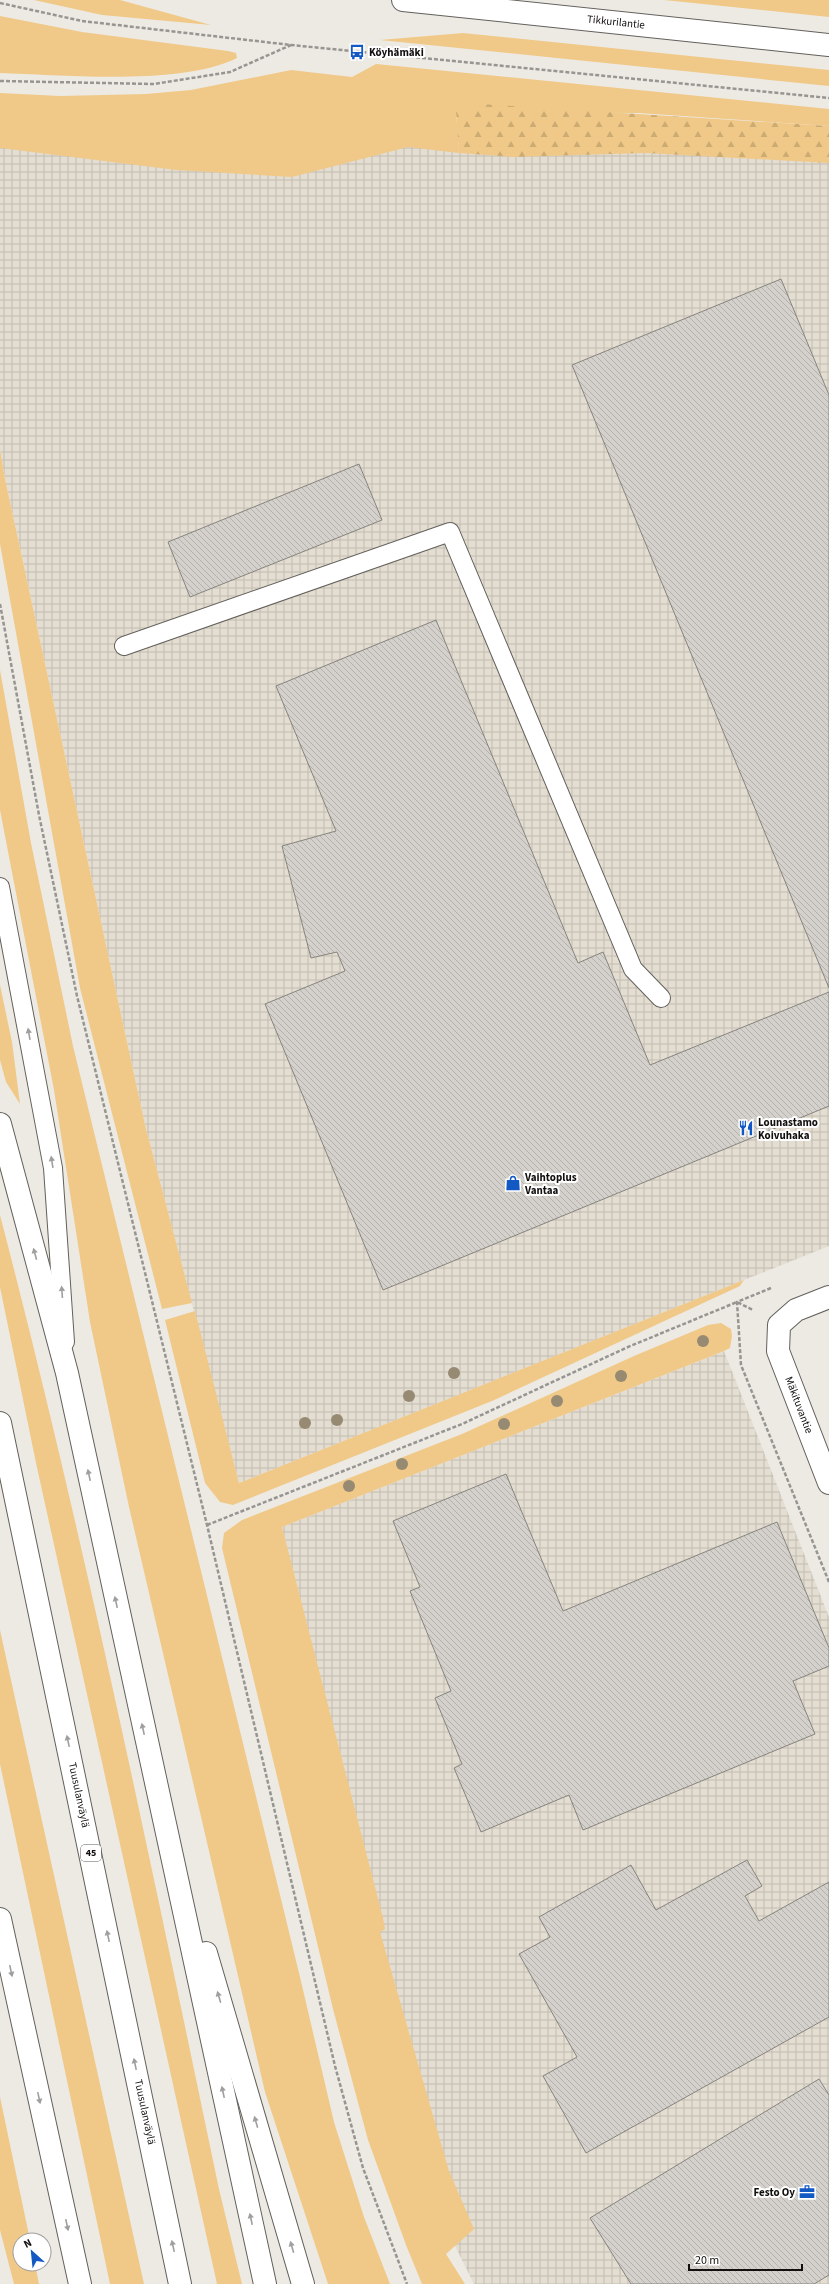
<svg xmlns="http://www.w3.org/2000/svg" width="829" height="2284" viewBox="0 0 829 2284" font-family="'Source Sans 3',sans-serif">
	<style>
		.industrial { fill: url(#industrial-grid) }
		.grass { fill: #f0c988 }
		.forest { fill: url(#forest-firs) }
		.building { fill: url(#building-back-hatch); stroke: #87847f }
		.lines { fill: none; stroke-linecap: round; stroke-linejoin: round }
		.lane-casing { stroke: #63605c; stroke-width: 20 }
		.street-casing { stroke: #63605c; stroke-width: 24 }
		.primary-casing { stroke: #63605c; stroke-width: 24 }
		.highway-casing { stroke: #63605c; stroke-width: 24 }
		.path { stroke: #979591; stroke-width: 2.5; stroke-dasharray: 4 2; stroke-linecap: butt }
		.lane { stroke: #fff; stroke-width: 18 }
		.street { stroke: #fff; stroke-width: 22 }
		.primary { stroke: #fff; stroke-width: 22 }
		.highway { stroke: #fff; stroke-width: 22 }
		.tree { fill: #978a73 }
		.oneway { fill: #a09f9f }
		.labels { text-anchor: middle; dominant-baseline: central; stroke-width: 4; stroke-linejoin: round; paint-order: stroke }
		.shield { fill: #fff; stroke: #585856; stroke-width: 1 }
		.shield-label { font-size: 10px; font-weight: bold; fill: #11100e }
		.street-label { font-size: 11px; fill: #11100e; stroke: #fff }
		.poi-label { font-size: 11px; font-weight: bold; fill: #11100e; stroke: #fff; text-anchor: start }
	</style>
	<defs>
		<pattern id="industrial-grid" width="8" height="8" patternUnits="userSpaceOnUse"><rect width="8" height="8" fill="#e4ddd1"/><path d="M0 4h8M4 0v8" fill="none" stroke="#c3bdb2"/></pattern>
		<pattern id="forest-firs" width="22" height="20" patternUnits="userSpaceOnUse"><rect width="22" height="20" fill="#f0c988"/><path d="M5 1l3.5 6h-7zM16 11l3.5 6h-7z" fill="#cdac74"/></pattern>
		<pattern id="building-back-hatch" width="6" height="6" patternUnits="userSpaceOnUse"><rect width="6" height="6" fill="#d4d0cb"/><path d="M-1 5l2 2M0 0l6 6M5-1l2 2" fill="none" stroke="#b5b2ad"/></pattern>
	</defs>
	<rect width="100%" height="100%" fill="#edeae4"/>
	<g class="industrial">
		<polygon points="400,120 829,139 829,1246 239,1483 145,1125 5,479 0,449 0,123"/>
		<polygon points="724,1351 829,1617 829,2284 474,2284 421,2178 282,1527"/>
	</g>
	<g class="grass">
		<polygon points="34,0 120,0 211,25 102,15"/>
		<polygon points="664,0 829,0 829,17"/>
		<path d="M0 16 82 32 228 51 236 53 237 58C182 86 63 75 0 73Z"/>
		<polygon points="463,33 829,70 829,86 380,40"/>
		<polygon points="376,64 829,109 829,126 638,113 456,112 459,153 408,147 292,177 176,170 0,148 0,93 60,96 146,94 191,90 291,70 352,77"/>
		<polygon points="0,449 5,479 145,1125 192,1303 162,1309 80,988 0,544"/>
		<polygon points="0,670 31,843 73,1046 300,1977 334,2122 364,2217 390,2284 328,2284 265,2092 129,1507 90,1322 54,1090 0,810"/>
		<polygon points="0,985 12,1042 20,1104 6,1082 0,1060"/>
		<path d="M0 1215C84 1537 151 1864 219 2189L242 2284H217L36 1463 0 1287Z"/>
		<polygon points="744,1280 740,1286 492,1401 233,1505 220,1502 205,1483 165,1320 195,1311 239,1483"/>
		<polygon points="721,1323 731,1329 732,1336 730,1348 724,1351 282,1527 383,1918 385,1929 380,1932 449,2171 474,2229 446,2254 465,2284 422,2284 406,2245 368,2140 333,2009 222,1548 224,1533 242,1520 462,1434 634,1356 708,1325"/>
		<polygon points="0,1630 144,2284 110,2284 0,1764"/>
		<polygon points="0,2097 30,2240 20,2240 20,2264 35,2264 39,2284 14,2284 0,2230"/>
	</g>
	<polygon class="forest" points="481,104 829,126 829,163 645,153 513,157 459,153 456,112"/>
	<g class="building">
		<polygon points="781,279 829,395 829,988 572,365"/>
		<polygon points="359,464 382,520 190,597 168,542"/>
		<polygon points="436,620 578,963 603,952 650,1065 829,992 829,1106 383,1290 265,1004 345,971 337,952 311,958 282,846 336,831 276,686"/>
		<polygon points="506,1474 563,1611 777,1522 829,1648 829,1666 793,1681 815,1734 583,1830 569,1795 481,1832 454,1768 462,1764 435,1698 451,1691 410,1591 420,1587 393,1521"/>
		<polygon points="747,1860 762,1886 745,1896 759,1921 829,1882 829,2017 586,2153 543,2076 577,2057 519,1954 550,1937 539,1917 631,1865 656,1910"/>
		<polygon points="819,2079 829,2095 829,2275 814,2284 631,2284 590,2218"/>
	</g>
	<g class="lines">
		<defs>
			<g id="lane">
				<polyline points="124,646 450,532 633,969 661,998"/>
				<polyline points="0,887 53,1168 65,1342"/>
			</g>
			<polyline id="street" points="829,1297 796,1310 779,1325 778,1351 829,1483"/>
			<polyline id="primary" points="403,0 829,45"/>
			<g id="highway">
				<polyline points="0,1124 67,1373 265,2284"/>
				<polyline points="0,1423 180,2284"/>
				<polyline points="0,1919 80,2284"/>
				<polyline points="206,1953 303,2284"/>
			</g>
		</defs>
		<use href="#lane" class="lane-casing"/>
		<use href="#street" class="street-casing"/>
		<use href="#primary" class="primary-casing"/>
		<use href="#highway" class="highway-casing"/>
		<g class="path">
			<polyline points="0,3 82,21 291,45 829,98"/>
			<polyline points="0,81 154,84 230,72 291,45"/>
			<polyline points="0,604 39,815 77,996 207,1525 335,2066 363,2168 407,2284"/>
			<polyline points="771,1288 737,1302 741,1365 829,1582"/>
			<polyline points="207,1525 462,1424 628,1347 737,1302 753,1310"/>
		</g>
		<use href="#lane" class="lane"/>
		<use href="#street" class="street"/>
		<use href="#primary" class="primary"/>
		<use href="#highway" class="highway"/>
	</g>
	<g class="tree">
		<circle cx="703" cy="1341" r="6"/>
		<circle cx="454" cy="1373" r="6"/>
		<circle cx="621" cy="1376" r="6"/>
		<circle cx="409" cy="1396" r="6"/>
		<circle cx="557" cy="1401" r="6"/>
		<circle cx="337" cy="1420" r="6"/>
		<circle cx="305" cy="1423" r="6"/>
		<circle cx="504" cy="1424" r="6"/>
		<circle cx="402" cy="1464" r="6"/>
		<circle cx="349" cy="1486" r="6"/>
	</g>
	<defs><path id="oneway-solid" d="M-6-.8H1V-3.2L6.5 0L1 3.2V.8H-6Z"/></defs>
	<g class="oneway">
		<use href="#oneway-solid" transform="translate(29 1034) rotate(-100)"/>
		<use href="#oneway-solid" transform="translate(52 1162) rotate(-99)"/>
		<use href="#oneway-solid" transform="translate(35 1254) rotate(-105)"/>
		<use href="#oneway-solid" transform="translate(62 1292) rotate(-94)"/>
		<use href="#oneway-solid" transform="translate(89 1475) rotate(-102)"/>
		<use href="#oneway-solid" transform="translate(116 1602) rotate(-102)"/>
		<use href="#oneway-solid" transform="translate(143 1729) rotate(-102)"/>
		<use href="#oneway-solid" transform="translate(68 1741) rotate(-102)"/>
		<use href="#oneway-solid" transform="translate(108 1936) rotate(-102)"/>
		<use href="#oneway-solid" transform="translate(11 1971) rotate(78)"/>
		<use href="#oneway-solid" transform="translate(219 1997) rotate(-106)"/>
		<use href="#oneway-solid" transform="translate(135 2064) rotate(-102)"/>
		<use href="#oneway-solid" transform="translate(223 2092) rotate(-102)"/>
		<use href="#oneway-solid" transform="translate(39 2098) rotate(78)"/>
		<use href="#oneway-solid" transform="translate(256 2122) rotate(-106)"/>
		<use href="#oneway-solid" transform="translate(251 2219) rotate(-102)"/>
		<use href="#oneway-solid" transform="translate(67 2225) rotate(78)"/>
		<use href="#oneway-solid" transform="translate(173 2246) rotate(-102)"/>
		<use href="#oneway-solid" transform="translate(292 2247) rotate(-106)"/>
	</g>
	<defs>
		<symbol id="bus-bare" viewBox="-9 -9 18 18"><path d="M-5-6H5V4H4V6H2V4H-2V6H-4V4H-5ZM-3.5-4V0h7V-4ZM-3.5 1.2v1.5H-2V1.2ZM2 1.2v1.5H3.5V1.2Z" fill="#1359c4" stroke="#fff" stroke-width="2.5" paint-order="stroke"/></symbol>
		<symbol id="restaurant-bare" viewBox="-9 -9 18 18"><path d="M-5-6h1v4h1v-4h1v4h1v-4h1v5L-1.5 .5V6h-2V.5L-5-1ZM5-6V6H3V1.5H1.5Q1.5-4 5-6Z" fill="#1359c4" stroke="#fff" stroke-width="2.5" paint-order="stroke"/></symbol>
		<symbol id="shop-bare" viewBox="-9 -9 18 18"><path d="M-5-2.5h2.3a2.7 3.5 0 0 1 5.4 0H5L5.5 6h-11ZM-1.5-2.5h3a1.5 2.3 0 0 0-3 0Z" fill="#1359c4" stroke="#fff" stroke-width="2.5" paint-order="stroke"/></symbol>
		<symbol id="office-bare" viewBox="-9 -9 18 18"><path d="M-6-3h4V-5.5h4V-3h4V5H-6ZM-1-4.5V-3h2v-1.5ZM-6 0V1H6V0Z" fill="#1359c4" stroke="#fff" stroke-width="2.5" paint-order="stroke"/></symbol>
	</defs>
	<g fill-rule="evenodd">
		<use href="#bus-bare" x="346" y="41" width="22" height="22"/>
		<use href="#restaurant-bare" x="735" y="1117" width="22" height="22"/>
		<use href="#shop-bare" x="502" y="1172" width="22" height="22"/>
		<use href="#office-bare" x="796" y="2181" width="22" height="22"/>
	</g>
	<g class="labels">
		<rect class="shield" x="81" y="1845" width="20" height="16" rx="3"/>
		<g class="shield-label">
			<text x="91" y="1853">45</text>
		</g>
		<g class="street-label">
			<text transform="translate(616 22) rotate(6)">Tikkurilantie</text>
			<text transform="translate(799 1405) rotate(69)">Mäkituvantie</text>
			<text transform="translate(79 1795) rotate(78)">Tuusulanväylä</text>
			<text transform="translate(145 2112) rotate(78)">Tuusulanväylä</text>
		</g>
		<g class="poi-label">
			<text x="369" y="52">Köyhämäki</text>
			<text x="758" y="1122">Lounastamo<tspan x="758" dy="13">Koivuhaka</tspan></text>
			<text x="525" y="1177">Vaihtoplus<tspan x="525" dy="13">Vantaa</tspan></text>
			<text x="795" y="2192" text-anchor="end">Festo Oy</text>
		</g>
	</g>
	<g transform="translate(32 2252) rotate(333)"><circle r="19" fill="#ffffff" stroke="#a09f9f"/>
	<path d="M0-3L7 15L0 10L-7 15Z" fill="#1359c4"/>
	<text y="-6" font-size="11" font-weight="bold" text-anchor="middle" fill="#11100e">N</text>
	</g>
	<path d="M689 2264v6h113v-6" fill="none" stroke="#11100e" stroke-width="2"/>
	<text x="695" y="2264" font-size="12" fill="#11100e" stroke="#ffffff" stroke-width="3" paint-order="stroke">20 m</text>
</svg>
